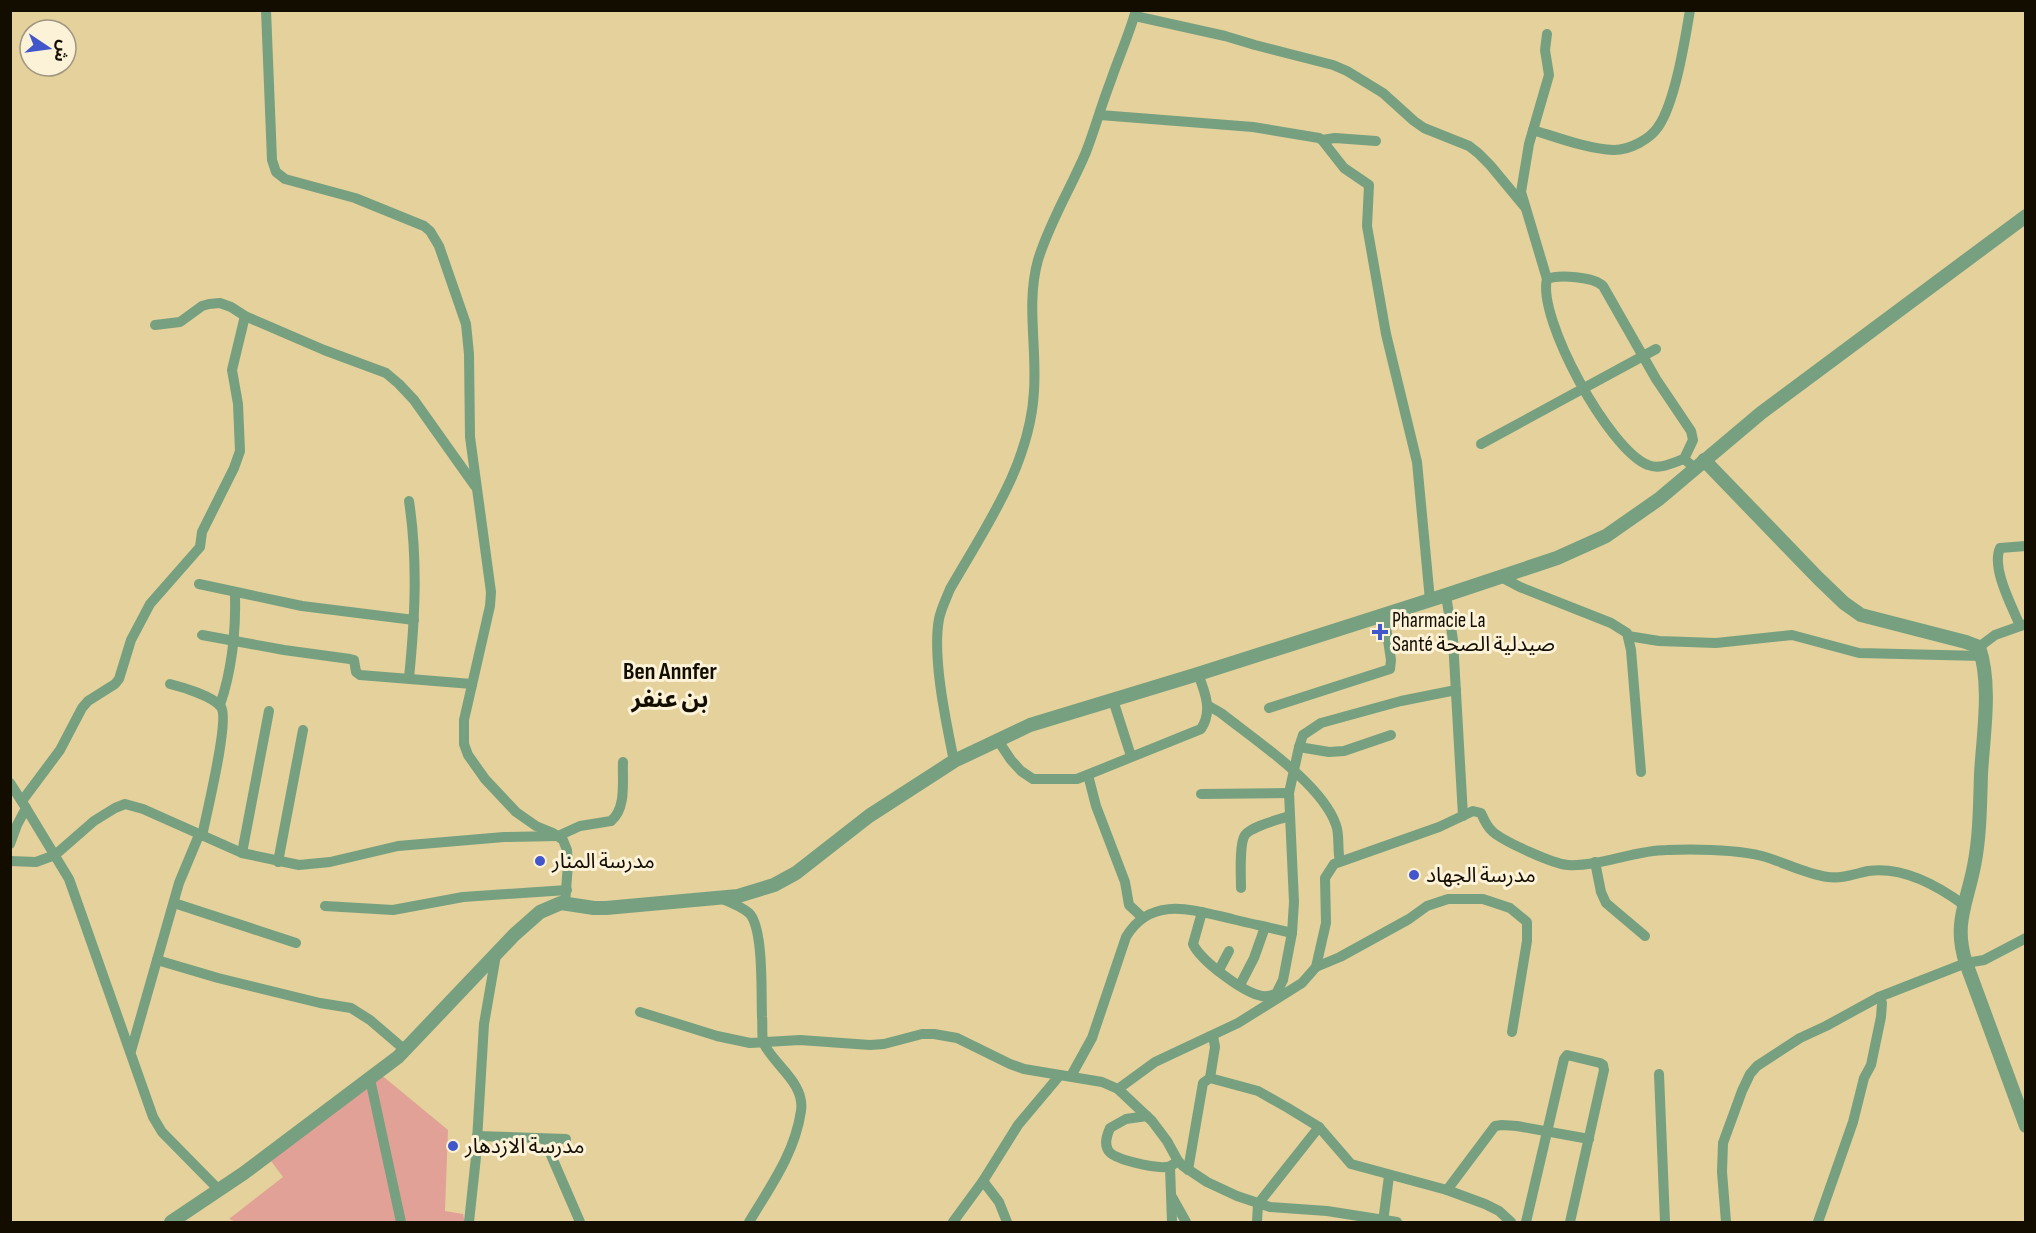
<svg xmlns="http://www.w3.org/2000/svg" width="2036" height="1233" viewBox="0 0 2036 1233" font-family="'Sofia Sans Condensed','Noto Sans Arabic',sans-serif">
	<style>
		.green { fill: #e2a196 }
		.lines { fill: none; stroke-linecap: round; stroke-linejoin: round }
		.minor { stroke: #76a07f; stroke-width: 10 }
		.tertiary { stroke: #76a07f; stroke-width: 14 }
		.poi-dot { fill: #4156ca; stroke: #fcf2d8; stroke-width: 2 }
		.labels { text-anchor: middle; dominant-baseline: central; stroke-width: 6; stroke-linejoin: round; paint-order: stroke }
		.poi-label { font-size: 21px; fill: #130d00; stroke: #fcf2d8; text-anchor: start }
		.quarter-label { font-size: 24px; font-weight: bold; fill: #130d00; stroke: #fcf2d8 }
	</style>
	<rect width="100%" height="100%" fill="#e4d19c"/>
	<polygon class="green" points="379,1073 448,1130 445,1211 463,1214 465,1222 236,1222 229,1219 283,1177 268,1157"/>
	<g class="lines">
		<g class="minor">
			<polyline points="266,10 272,160 276,172 285,179 355,198 424,226 430,231 439,246 466,324 469,354 470,437 491,592 490,606 464,720 464,744 468,755 485,779 516,812 536,826 553,833 563,840 567,850 568,864 565,903"/>
			<polyline points="1135,16 1225,36 1255,45 1333,65 1347,71 1383,93 1414,121 1424,128 1469,146 1478,153 1490,165 1524,206"/>
			<polyline points="1547,34 1545,50 1549,75 1529,144 1521,192 1547,279"/>
			<polyline points="1100,115 1253,127 1319,138 1322,140 1344,168 1369,185 1367,226 1386,334 1417,462 1430,600"/>
			<path d="M1533 130C1559 138 1588 149 1614 150 1630 150 1650 139 1658 127 1675 103 1685 40 1690 10"/>
			<polyline points="1322,140 1335,138 1376,141"/>
			<polyline points="155,325 180,322 202,306 209,304 220,303 231,307 245,316 324,350 386,373 399,384 414,400 475,486"/>
			<polyline points="1481,444 1656,349"/>
			<path d="M1684 459 1693 440 1691 431 1656 379 1603 286C1594 277 1559 274 1547 279 1537 318 1609 450 1648 465 1660 470 1672 463 1684 459L1695 468"/>
			<polyline points="1501,577 1520,587 1611,623 1627,633 1631,650 1641,772"/>
			<polyline points="199,584 302,606 414,620"/>
			<polyline points="1446,595 1453,640 1463,816"/>
			<path d="M2020 626C2012 606 1991 568 2000 548L2026 546"/>
			<polyline points="202,635 284,650 350,659 354,660 356,672 360,675 472,684"/>
			<polyline points="1628,636 1659,641 1716,643 1792,635 1859,653 1982,656"/>
			<polyline points="1979,647 1995,635 2026,624"/>
			<path d="M409 678C415 618 418 561 409 501"/>
			<path d="M170 684C182 687 213 696 221 707 230 719 206 816 202 836"/>
			<polyline points="1113,700 1131,756"/>
			<path d="M220 705C232 670 236 629 235 592"/>
			<path d="M1207 705 1221 713C1255 740 1322 784 1336 825 1340 835 1337 850 1340 861"/>
			<polyline points="1269,708 1390,669 1391,660 1384,614"/>
			<path d="M997 739 1011 760 1021 771 1033 779H1077L1201 729C1213 711 1205 692 1198 674"/>
			<polyline points="1299,747 1329,752 1344,751 1391,735"/>
			<path d="M954 761C946 722 932 657 939 619 941 609 946 599 950 589 986 526 1030 465 1034 391 1037 346 1026 303 1038 260 1050 221 1071 188 1086 152 1095 129 1101 106 1110 83 1118 59 1129 35 1136 10"/>
			<polyline points="1088,775 1096,806 1125,882 1129,905 1142,917"/>
			<polyline points="10,783 26,808 17,825 10,844"/>
			<polyline points="1201,794 1289,793"/>
			<polyline points="22,801 60,750 82,708 88,701 115,684 119,679 131,640 150,604 200,547 202,532 234,468 240,451 238,404 232,370 245,316"/>
			<polyline points="26,808 69,879 153,1117 162,1132 219,1190"/>
			<polyline points="242,853 269,711"/>
			<path d="M10 861 36 862 55 855 94 821 115 808 125 804 143 809 242 853 299 865 330 862 398 846 504 837 558 836 580 826 611 821C627 808 622 780 623 762"/>
			<polyline points="278,862 303,730"/>
			<polyline points="1595,862 1601,892 1606,903 1645,936"/>
			<path d="M1241 888C1241 876 1239 844 1245 835 1252 826 1278 820 1289 816"/>
			<path d="M720 898C730 902 741 906 749 913 764 928 761 994 762 1017 763 1025 761 1037 764 1044 775 1066 805 1083 801 1111 795 1153 770 1187 749 1222"/>
			<polyline points="174,903 296,943"/>
			<polyline points="325,906 393,910 463,897 567,890"/>
			<path d="M1202 912 1193 944C1201 961 1244 993 1262 996 1267 997 1272 995 1276 994L1283 980 1292 933 1294 902 1289 793 1299 747 1303 735 1321 723 1401 701 1456 690"/>
			<polyline points="157,960 218,978 320,1003 351,1008 370,1020 405,1050"/>
			<polyline points="1316,967 1340,957 1409,919 1427,906 1448,899 1483,899 1510,908 1527,922 1527,941 1512,1032"/>
			<polyline points="1219,970 1229,951"/>
			<polyline points="1240,985 1254,958 1265,927"/>
			<polyline points="640,1012 717,1036 750,1043 800,1040 870,1045 884,1044 922,1034 934,1034 957,1038 1010,1064 1024,1069 1102,1082 1118,1089 1152,1121 1167,1141 1178,1161 1183,1166 1207,1182 1237,1196 1270,1207 1327,1211 1397,1222"/>
			<polyline points="131,1051 179,883 199,835"/>
			<polyline points="1659,1074 1665,1222"/>
			<path d="M1071 1076 1092 1038 1126 937C1151 895 1193 910 1232 919 1252 924 1272 928 1292 933"/>
			<polyline points="1210,1078 1215,1047 1213,1036"/>
			<polyline points="370,1079 401,1222"/>
			<path d="M1118 1089 1155 1062 1238 1023 1302 983 1316 967 1318 958 1326 923 1325 878 1334 864 1439 827 1473 811 1481 813C1484 820 1487 827 1493 832 1505 842 1553 864 1568 865 1599 867 1635 850 1667 850 1698 849 1732 849 1762 856 1784 862 1805 874 1828 877 1842 879 1854 874 1868 871 1903 866 1937 885 1964 905"/>
			<path d="M1147 1116 1126 1119 1110 1128C1107 1135 1104 1143 1108 1150 1113 1160 1155 1168 1166 1167 1171 1167 1174 1164 1178 1161"/>
			<polyline points="477,1136 566,1139"/>
			<polyline points="544,1139 580,1222"/>
			<polyline points="1170,1167 1172,1222"/>
			<polyline points="1188,1170 1203,1083 1210,1078 1258,1091 1288,1108 1319,1127 1351,1164 1447,1190 1485,1204 1499,1211 1511,1222"/>
			<polyline points="983,1181 999,1202 1007,1222"/>
			<polyline points="1447,1190 1495,1126 1502,1125 1517,1126 1589,1139"/>
			<polyline points="1172,1197 1186,1222"/>
			<polyline points="469,1222 476,1157 484,1024 496,955"/>
			<polyline points="953,1222 983,1181 1018,1125 1060,1075"/>
			<polyline points="1257,1222 1258,1204 1319,1127"/>
			<polyline points="1383,1222 1389,1176"/>
			<polyline points="1526,1222 1564,1059 1567,1055 1600,1063 1603,1065 1604,1070 1570,1222"/>
			<polyline points="1726,1222 1722,1172 1723,1143 1742,1091 1750,1074 1757,1066 1800,1038 1826,1026 1879,997 1966,963 1984,960 2026,938"/>
			<polyline points="1818,1222 1853,1122 1864,1078 1871,1065 1881,1017 1882,1003 1879,997"/>
		</g>
		<g class="tertiary">
			<path d="M1704 460 1818 578 1844 603 1861 615 1966 642 1979 647C1992 685 1983 736 1981 774 1980 805 1980 836 1974 866 1967 903 1953 924 1966 963L2026 1126"/>
			<polyline points="171,1222 244,1173 398,1057 514,935 540,912 561,903 594,908 606,908 738,896 774,885 796,873 869,816 954,761 1030,725 1198,674 1446,595 1557,558 1606,536 1659,499 1761,413 2026,216"/>
		</g>
	</g>
	<g class="poi-dot">
		<path d="M1377 623h6v6h6v6h-6v6h-6v-6h-6v-6h6z"/>
		<circle cx="540" cy="861" r="6"/>
		<circle cx="1414" cy="875" r="6"/>
		<circle cx="453" cy="1146" r="6"/>
	</g>
	<g class="labels">
		<g class="poi-label">
			<text x="1392" y="620">Pharmacie La<tspan x="1392" dy="24">Santé صيدلية الصحة</tspan></text>
			<text x="552" y="861">مدرسة المنار</text>
			<text x="1426" y="875">مدرسة الجهاد</text>
			<text x="465" y="1146">مدرسة الازدهار</text>
		</g>
		<g class="quarter-label">
			<text x="670" y="671">Ben Annfer<tspan x="670" dy="28">بن عنفر</tspan></text>
		</g>
	</g>
	<rect width="2036" height="1233" fill="none" stroke="#130d00" stroke-width="24"/>
	<g transform="translate(48 48) rotate(103)"><circle r="28" fill="#fcf2d8" stroke="#9f9682" stroke-width="1.5"/>
	<path d="M0-4.5L10 22L0 15L-10 22Z" fill="#4156ca"/>
	<text y="-9" font-size="16" font-weight="bold" text-anchor="middle" fill="#130d00">ش</text>
	</g>
</svg>
